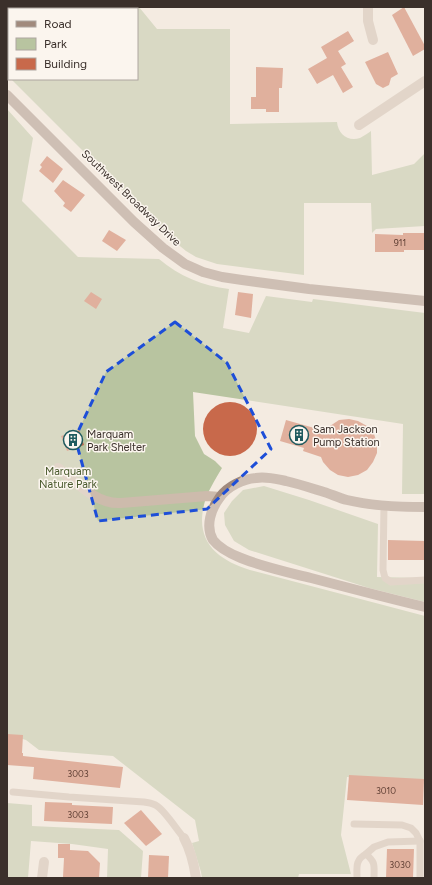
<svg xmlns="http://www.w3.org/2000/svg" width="432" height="885" viewBox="0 0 432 885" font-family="Figtree,sans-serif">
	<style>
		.green { fill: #b8c4a0 }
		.building { fill: #c8694b }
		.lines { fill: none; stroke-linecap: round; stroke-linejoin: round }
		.lane { stroke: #cdbbac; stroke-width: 7 }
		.street { stroke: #cdbbac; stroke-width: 10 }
		.secondary { stroke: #a18a7d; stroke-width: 10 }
		.marked { fill: none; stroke: #1d4ed8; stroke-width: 3; stroke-dasharray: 8 5; stroke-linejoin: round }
		.labels { text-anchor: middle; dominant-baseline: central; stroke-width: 3; stroke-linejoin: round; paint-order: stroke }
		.number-label { font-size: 9px; fill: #5e3e33 }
		.street-label { font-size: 11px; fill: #3b302b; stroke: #fbf5ee }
		.poi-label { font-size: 11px; fill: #3b302b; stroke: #fbf5ee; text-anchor: start }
		.park-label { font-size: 11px; fill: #4a5a2e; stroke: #fbf5ee }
	</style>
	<rect width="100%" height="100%" fill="#f4ebe1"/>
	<g class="green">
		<path d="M7 7H139L157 29H230V124L337 122C338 134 348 142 360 138 364 136 368 133 371 131L372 175 414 164 425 153V226L376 229 372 233 371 203H304V275L217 264 196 257 186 251 169 237 11 79H137V9H9V77L7 75Z"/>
		<path d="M7 109 33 138 22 201 78 257 159 259C179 276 203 286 229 289L223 328 249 333 266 296 312 302 313 299 425 313V494H402L403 424 193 392 195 436 204 454 215 461 222 468C216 478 206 494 204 505 195 542 218 560 250 570L425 616V809L424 807 425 781 347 777 341 835 351 874H299L298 878H202L201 872 192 843 199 841 195 820 113 756 39 750 26 740 12 736 7 737Z"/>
		<polygon points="264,486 309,500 378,524 377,577 425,578 425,602 369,588 249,550 234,541 225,525 224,513 232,501 243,490"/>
		<polygon points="7,803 32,805 32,826 119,830 143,851 141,878 107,878 108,849 72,844 31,841 28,878 7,878"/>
	</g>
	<g class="building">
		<polygon points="404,7 425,46 425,49 413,56 392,15"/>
		<polygon points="348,31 354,41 338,51 346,64 341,67 353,87 343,93 333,75 317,84 308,69 327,58 321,47"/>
		<polygon points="388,52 398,74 391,78 389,85 383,88 376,84 365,62"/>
		<polygon points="256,67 283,68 282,88 279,88 279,112 266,112 266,109 251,109 251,97 256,97"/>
		<polygon points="47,156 63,169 53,183 39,171 42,167 40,165"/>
		<polygon points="63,180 85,195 71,212 63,206 65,203 54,191"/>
		<polygon points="109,230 126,240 117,251 102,241"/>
		<polygon points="403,233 425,233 425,250 404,250 404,252 375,252 375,234 403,235"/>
		<polygon points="91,292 102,299 96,309 84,301"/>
		<polygon points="238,292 253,294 251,318 235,315"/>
		<circle cx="230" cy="429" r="27"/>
		<polygon points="349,419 358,421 367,426 374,434 377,443 377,453 373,462 367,470 358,475 348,477 338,475 330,470 323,462 321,457 303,451 304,448 280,441 286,420 325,431 330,426 339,420"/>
		<polygon points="79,430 84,445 67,451 61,436"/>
		<polygon points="388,540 425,541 425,560 388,560"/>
		<polygon points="7,734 23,735 22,753 23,753 23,756 123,767 120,788 33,779 34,767 7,765"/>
		<polygon points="349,775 424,779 423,805 347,800"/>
		<polygon points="45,802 72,803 72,805 113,807 112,824 44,821"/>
		<polygon points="141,810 162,834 146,846 124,823"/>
		<polygon points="58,844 70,844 70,850 88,851 100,863 99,878 63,877 64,858 58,858"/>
		<polygon points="387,849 414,849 413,878 386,878"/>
		<polygon points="149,855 169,856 168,878 148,878"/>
	</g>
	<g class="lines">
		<g class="lane">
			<polyline points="384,505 383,570 385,578 391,582 425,580"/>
			<path d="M13 792 69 797 144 802C149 803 153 803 157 806 165 811 177 830 184 838"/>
			<polyline points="354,824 402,825 411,828 416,833 420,841 420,878"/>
			<polyline points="366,854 374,847 388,842 420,841"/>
			<path d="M357 878C357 867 355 860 366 854 376 863 374 865 374 878"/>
		</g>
		<g class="street">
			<polyline points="368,7 368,21 373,40"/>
			<polyline points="359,125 425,81"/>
			<path d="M58 468C76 482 97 505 121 503L207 496 220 497"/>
			<path d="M184 838C191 851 194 864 196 878"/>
			<polyline points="42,878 44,862"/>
		</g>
		<g class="secondary">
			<polyline points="7,95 134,222 163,248 185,264 203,272 222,277 242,280 309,289 425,301"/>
			<path d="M425 507C399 507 372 506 347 500 339 498 331 494 324 492 311 488 299 484 286 481 276 479 266 476 256 478 243 479 228 486 220 497 211 509 205 526 213 540 220 549 231 554 241 558 263 567 287 572 311 578 349 588 387 598 425 607"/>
		</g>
	</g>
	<path d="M0 0H432V885H0ZM175 322 227 363 271 449 207 509 98 521 75 438 106 372Z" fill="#f4ebe1" fill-opacity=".55" fill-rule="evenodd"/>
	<path class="marked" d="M175 322 227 363 271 449 207 509 98 521 75 438 106 372Z"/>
	<defs>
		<symbol id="building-ring" viewBox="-11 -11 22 22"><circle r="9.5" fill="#fbf5ee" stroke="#1f5a5e" stroke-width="1.5"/><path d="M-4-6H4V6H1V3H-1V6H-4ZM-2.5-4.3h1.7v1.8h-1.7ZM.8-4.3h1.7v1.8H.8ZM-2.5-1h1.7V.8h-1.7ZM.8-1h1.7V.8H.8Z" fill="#1f5a5e"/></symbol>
	</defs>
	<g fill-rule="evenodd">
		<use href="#building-ring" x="288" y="424" width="22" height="22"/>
		<use href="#building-ring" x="62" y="429" width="22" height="22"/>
	</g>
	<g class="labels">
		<g class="number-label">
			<text x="400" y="242">911</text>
			<text x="78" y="773">3003</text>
			<text x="386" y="790">3010</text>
			<text x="78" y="814">3003</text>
			<text x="400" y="864">3030</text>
		</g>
		<g class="street-label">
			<text transform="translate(131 198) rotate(44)">Southwest Broadway Drive</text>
		</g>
		<g class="poi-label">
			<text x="313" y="429">Sam Jackson<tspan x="313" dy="13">Pump Station</tspan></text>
			<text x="87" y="434">Marquam<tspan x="87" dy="13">Park Shelter</tspan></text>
		</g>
		<g class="park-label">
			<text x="68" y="471">Marquam<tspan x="68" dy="13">Nature Park</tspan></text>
		</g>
	</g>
	<rect width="432" height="885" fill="none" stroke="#3b302b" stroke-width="16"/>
	<rect x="8" y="8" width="130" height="72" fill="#fbf5ee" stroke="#aea6a0"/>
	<rect x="16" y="21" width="20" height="6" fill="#a18a7d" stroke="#aea6a0"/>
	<text x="44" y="28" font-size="12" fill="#3b302b">Road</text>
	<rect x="16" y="38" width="20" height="12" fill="#b8c4a0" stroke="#aea6a0"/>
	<text x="44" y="48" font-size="12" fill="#3b302b">Park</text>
	<rect x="16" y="58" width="20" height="12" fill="#c8694b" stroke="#aea6a0"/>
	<text x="44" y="68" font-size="12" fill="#3b302b">Building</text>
</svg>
